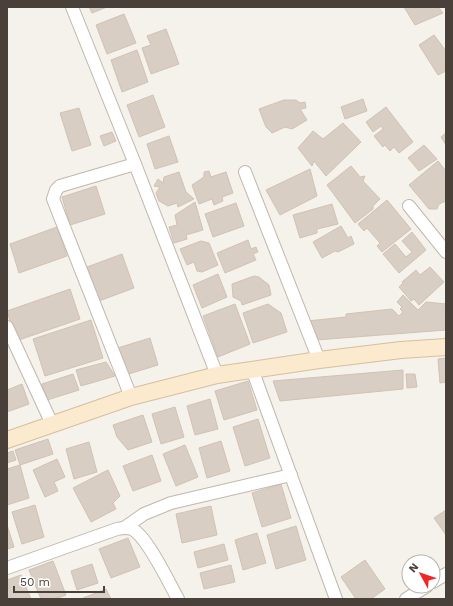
<svg xmlns="http://www.w3.org/2000/svg" width="453" height="606" viewBox="0 0 453 606" font-family="'Work Sans',sans-serif">
	<style>
		.building { fill: #d9cec4; stroke: #d1c2b4 }
		.lines { fill: none; stroke-linecap: round; stroke-linejoin: round }
		.street-casing { stroke: #c0b7ae; stroke-width: 14 }
		.secondary-casing { stroke: #d5bf9f; stroke-width: 18 }
		.street { stroke: #fff; stroke-width: 12 }
		.secondary { stroke: #fceace; stroke-width: 16 }
	</style>
	<rect width="100%" height="100%" fill="#f5f1eb"/>
	<g class="building">
		<polygon points="89,7 107,7 92,13"/>
		<polygon points="404,7 438,7 443,13 415,25"/>
		<polygon points="124,14 136,43 107,54 96,25"/>
		<polygon points="166,29 179,64 151,74 142,48 151,45 147,36"/>
		<polygon points="434,35 446,51 446,71 438,75 419,45"/>
		<polygon points="137,50 148,82 122,92 111,60"/>
		<polygon points="153,95 165,127 139,137 127,105"/>
		<polygon points="363,99 367,111 345,119 341,107"/>
		<polygon points="284,100 296,100 300,103 305,102 306,108 300,109 307,120 292,129 285,127 272,133 266,127 259,109"/>
		<polygon points="386,107 413,142 399,153 394,147 390,151 385,145 383,147 374,136 383,129 381,126 373,132 366,122"/>
		<polygon points="79,108 91,145 72,151 60,113"/>
		<polygon points="343,123 361,142 326,176 314,161 312,166 298,148 313,131 323,139"/>
		<polygon points="112,132 116,141 104,146 100,136"/>
		<polygon points="446,133 446,145 441,137"/>
		<polygon points="169,136 178,162 155,169 147,144"/>
		<polygon points="424,145 437,159 419,171 408,158"/>
		<polygon points="438,161 446,171 446,201 439,204 437,209 429,209 409,185"/>
		<polygon points="351,166 360,177 365,176 363,181 380,199 373,206 373,209 355,223 327,185"/>
		<polygon points="310,169 317,196 280,215 266,190"/>
		<polygon points="209,171 211,177 226,172 233,193 222,197 223,201 214,205 212,199 199,204 192,185 204,177 204,172"/>
		<polygon points="179,172 186,192 194,199 178,207 177,203 168,206 159,201 156,193 160,187 154,186 158,179 163,183 164,177"/>
		<polygon points="96,186 105,214 70,225 62,197"/>
		<polygon points="387,200 411,229 382,252 377,246 380,243 367,228 364,231 358,224"/>
		<polygon points="195,202 203,230 186,235 187,239 174,243 169,227 177,225 175,215"/>
		<polygon points="236,203 244,226 213,237 205,214"/>
		<polygon points="332,204 338,224 317,229 317,233 300,238 293,215"/>
		<polygon points="341,226 348,238 351,236 354,244 338,252 335,251 322,258 313,242"/>
		<polygon points="57,227 67,256 19,273 10,244"/>
		<polygon points="412,232 426,250 399,273 383,254 395,244 406,257 412,252 402,241"/>
		<polygon points="248,240 251,249 256,247 258,252 253,254 256,260 225,273 217,253"/>
		<polygon points="201,241 209,243 218,265 202,272 197,271 194,262 187,265 180,249"/>
		<polygon points="122,254 134,288 99,301 87,267"/>
		<polygon points="430,267 444,282 419,305 414,299 411,301 399,287 403,283 402,282 416,270 420,275"/>
		<polygon points="218,274 227,297 202,308 193,285"/>
		<polygon points="254,276 259,277 269,285 271,295 242,305 241,301 233,297 232,284"/>
		<polygon points="70,289 80,319 16,341 7,311"/>
		<polygon points="403,295 418,310 426,302 446,304 446,330 316,340 307,321 346,317 346,314 392,309 399,316 403,312 400,309 402,307 397,302"/>
		<polygon points="235,304 250,344 218,357 203,316"/>
		<polygon points="268,304 281,313 287,332 253,343 243,313"/>
		<polygon points="91,320 103,358 45,376 33,339"/>
		<polygon points="150,338 158,365 119,377 111,350"/>
		<polygon points="446,358 446,382 440,383 438,359"/>
		<polygon points="106,362 115,376 81,386 76,370"/>
		<polygon points="403,370 403,389 280,401 273,381"/>
		<polygon points="73,374 79,390 47,400 42,384"/>
		<polygon points="406,374 415,374 417,387 407,388"/>
		<polygon points="248,381 257,410 224,420 215,391"/>
		<polygon points="22,384 29,404 7,412 7,390"/>
		<polygon points="210,399 218,429 195,435 187,406"/>
		<polygon points="175,407 184,437 161,444 152,414"/>
		<polygon points="143,415 152,442 128,450 117,437 113,425"/>
		<polygon points="258,419 270,458 245,466 233,427"/>
		<polygon points="48,439 53,454 20,465 15,450"/>
		<polygon points="221,441 230,471 207,478 199,448"/>
		<polygon points="89,442 97,472 74,479 66,449"/>
		<polygon points="185,445 198,477 176,486 163,454"/>
		<polygon points="13,451 16,460 7,463 7,453"/>
		<polygon points="152,455 161,481 133,491 123,466"/>
		<polygon points="57,459 65,477 54,482 58,491 45,497 33,470"/>
		<polygon points="20,465 29,498 7,505 7,469"/>
		<polygon points="108,470 120,496 113,503 116,509 91,522 73,488"/>
		<polygon points="281,484 291,518 262,527 252,493"/>
		<polygon points="35,505 44,537 22,544 12,512"/>
		<polygon points="211,506 217,535 182,543 176,514"/>
		<polygon points="446,510 446,535 434,518"/>
		<polygon points="7,525 14,547 7,549"/>
		<polygon points="296,526 306,560 276,569 267,535"/>
		<polygon points="257,533 266,563 243,570 235,540"/>
		<polygon points="128,538 140,567 111,578 99,549"/>
		<polygon points="224,544 228,560 198,568 194,552"/>
		<polygon points="365,560 385,589 371,599 356,599 341,577"/>
		<polygon points="53,561 66,595 55,599 41,599 29,570"/>
		<polygon points="92,564 98,583 77,590 71,571"/>
		<polygon points="231,565 235,582 204,589 200,573"/>
		<polygon points="21,575 31,599 7,599 7,580"/>
		<polygon points="106,589 111,599 83,599 83,598"/>
	</g>
	<g class="lines">
		<defs>
			<g id="street">
				<polyline points="72,7 135,164 217,375"/>
				<polyline points="245,172 319,360"/>
				<polyline points="409,206 446,252"/>
				<polyline points="7,327 52,424"/>
				<polyline points="252,369 336,599"/>
				<polyline points="131,397 53,199 56,190 60,186 135,164"/>
				<polyline points="124,528 144,514 171,503 291,475"/>
				<path d="M7 568 117 529C122 528 127 527 132 529 147 536 169 583 178 599"/>
				<polyline points="433,582 446,574"/>
				<polyline points="406,599 427,586"/>
			</g>
			<polyline id="secondary" points="7,440 131,397 217,375 319,360 401,350 446,347"/>
		</defs>
		<use href="#street" class="street-casing"/>
		<use href="#secondary" class="secondary-casing"/>
		<use href="#street" class="street"/>
		<use href="#secondary" class="secondary"/>
	</g>
	<rect width="453" height="606" fill="none" stroke="#494039" stroke-width="16"/>
	<g transform="translate(421 574) rotate(310)"><circle r="19" fill="#ffffff" stroke="#b6b3b0"/>
	<path d="M0-3L7 15L0 10L-7 15Z" fill="#f12726"/>
	<text y="-6" font-size="11" font-weight="bold" text-anchor="middle" fill="#494039">N</text>
	</g>
	<path d="M14 586v6h90v-6" fill="none" stroke="#494039" stroke-width="2"/>
	<text x="20" y="586" font-size="12" fill="#494039" stroke="#ffffff" stroke-width="3" paint-order="stroke">50 m</text>
</svg>
